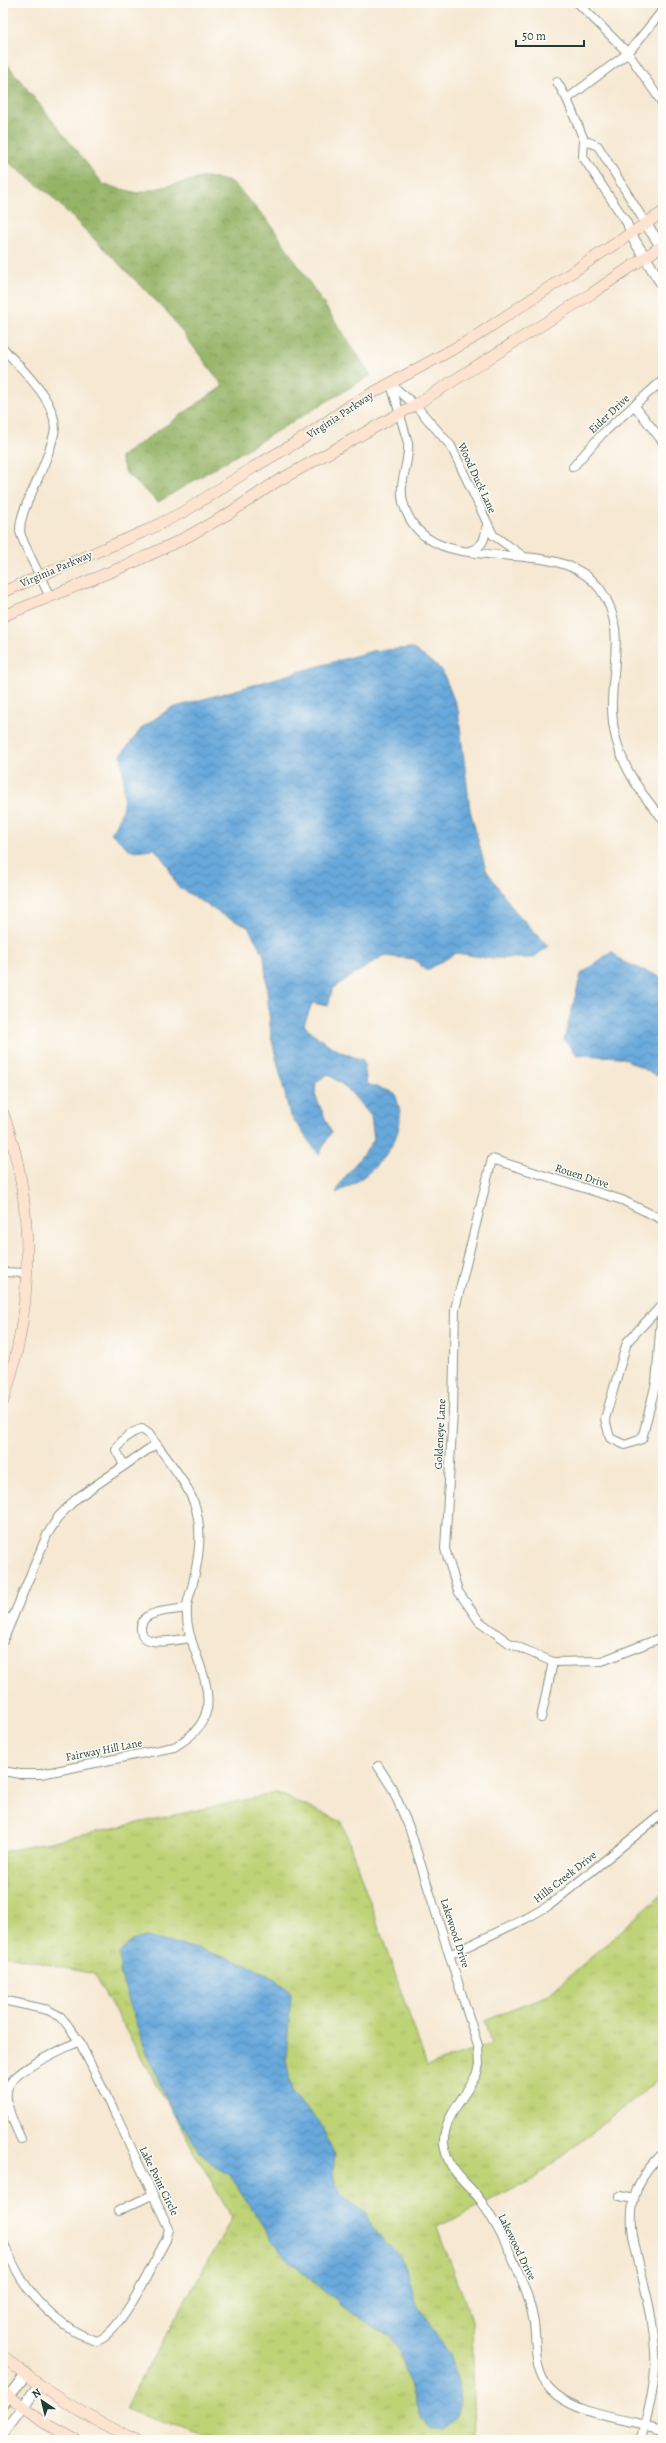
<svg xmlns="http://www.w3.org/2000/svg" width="666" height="2443" viewBox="0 0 666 2443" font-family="Alegreya,serif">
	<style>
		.grass { fill: url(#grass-tufts); stroke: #6e8855 }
		.forest { fill: url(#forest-crowns); stroke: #5a784e }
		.water { fill: url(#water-waves); stroke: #447288 }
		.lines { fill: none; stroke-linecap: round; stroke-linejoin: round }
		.minor-casing { stroke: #8a9283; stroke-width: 10 }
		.tertiary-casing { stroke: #8a9283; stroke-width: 12 }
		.secondary-casing { stroke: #8a9283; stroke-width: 12 }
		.minor { stroke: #fff; stroke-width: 8 }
		.tertiary { stroke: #fff; stroke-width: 10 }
		.secondary { stroke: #fee3d1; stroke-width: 11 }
		.labels { text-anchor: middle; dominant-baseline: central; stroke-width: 3; stroke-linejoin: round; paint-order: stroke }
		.street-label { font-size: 11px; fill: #1f3d34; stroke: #fdfcf7 }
	</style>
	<defs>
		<pattern id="grass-tufts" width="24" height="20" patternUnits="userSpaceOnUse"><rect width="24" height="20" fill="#bed276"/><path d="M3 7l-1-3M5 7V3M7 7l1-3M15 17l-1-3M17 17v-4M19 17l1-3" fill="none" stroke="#a3b567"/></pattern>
		<pattern id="forest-crowns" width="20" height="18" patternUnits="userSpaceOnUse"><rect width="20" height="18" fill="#96b467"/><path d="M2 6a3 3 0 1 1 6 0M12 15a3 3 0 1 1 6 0" fill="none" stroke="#7a9456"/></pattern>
		<pattern id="water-waves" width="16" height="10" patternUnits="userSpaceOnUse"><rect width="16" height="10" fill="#68a8db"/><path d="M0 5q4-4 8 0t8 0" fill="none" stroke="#558ab2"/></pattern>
	</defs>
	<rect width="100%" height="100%" fill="#fdfcf7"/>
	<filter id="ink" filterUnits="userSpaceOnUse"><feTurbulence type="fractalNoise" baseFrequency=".025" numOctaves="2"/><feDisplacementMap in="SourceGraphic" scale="8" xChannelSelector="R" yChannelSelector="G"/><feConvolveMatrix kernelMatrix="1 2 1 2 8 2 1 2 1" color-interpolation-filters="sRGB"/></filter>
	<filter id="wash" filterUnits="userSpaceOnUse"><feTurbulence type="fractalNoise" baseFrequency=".012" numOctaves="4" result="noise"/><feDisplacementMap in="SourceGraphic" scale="16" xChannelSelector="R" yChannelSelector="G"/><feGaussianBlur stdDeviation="0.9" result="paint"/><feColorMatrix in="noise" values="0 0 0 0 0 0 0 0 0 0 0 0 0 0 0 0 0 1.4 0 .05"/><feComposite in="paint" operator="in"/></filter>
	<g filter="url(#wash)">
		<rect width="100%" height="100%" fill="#f6e8d2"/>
		<polygon class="grass" points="277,1793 342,1822 427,2066 491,2044 485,2021 548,1995 663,1894 663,2076 532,2180 437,2227 472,2320 475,2440 217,2440 124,2409 232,2218 94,1974 3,1955 3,1852"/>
		<polygon class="forest" points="3,59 104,185 138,193 206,177 232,182 269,222 371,375 158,502 126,473 120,457 223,386 168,313 48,193 3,158"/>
		<g class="water">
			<path d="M412 648 442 670 458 710 470 810 486 870 515 911 548 946 533 958H486L456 953 426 971 414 959 383 956 333 988 328 1006 312 1003 304 1025C322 1042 339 1053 363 1060L367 1084 395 1093C397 1101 401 1110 400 1118 399 1151 364 1181 336 1193L342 1181 374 1140 371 1116 347 1088 328 1074 316 1082 315 1095 331 1132 319 1155 290 1115 271 1036 264 955 248 927 221 914 177 886 168 866 155 849 131 851 111 833C129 810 124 783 121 755L142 728 169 709 372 651Z"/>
			<polygon points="612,951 621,961 663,978 663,1079 621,1057 577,1055 564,1040 581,974"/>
			<path d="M146 1937C181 1945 272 1964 291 1994L286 2059 292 2092 324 2128 326 2138 335 2155 333 2173 336 2187 346 2199 367 2214 372 2227 382 2239 398 2254 406 2268 409 2284 420 2310 450 2355 458 2382 460 2401 456 2418 445 2428H431L420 2417 400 2352 391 2338 342 2306 279 2251 230 2175 215 2167 204 2156 171 2110 141 2038 120 1973V1954L131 1941Z"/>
		</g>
	</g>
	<g filter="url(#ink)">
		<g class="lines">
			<defs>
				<g id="minor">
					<polyline points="578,3 628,53 663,104"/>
					<polyline points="557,82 567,99 584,140 583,157 627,223 631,235"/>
					<polyline points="567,99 628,53 663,10"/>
					<polyline points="584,140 598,146 646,224"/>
					<path d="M3 348C21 369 61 404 54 434 50 451 42 470 35 485 29 500 20 514 20 531 20 538 45 586 50 597"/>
					<path d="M391 384 408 443C410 463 398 482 403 502 426 589 553 526 600 589 627 625 611 669 612 710 613 753 635 788 663 819"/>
					<polyline points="392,385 415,405 451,446 493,535 523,556"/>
					<polyline points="634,405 663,442"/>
					<polyline points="573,467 602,434 663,380"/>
					<path d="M469 551C484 547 485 538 487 525"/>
					<polyline points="663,1220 622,1200 492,1159 455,1309 453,1412 445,1549 458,1591 479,1621 509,1643 553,1662 602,1661 663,1637"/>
					<polyline points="3,1272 26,1273"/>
					<polyline points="662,1306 656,1383 642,1439 625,1445 610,1438 605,1419 627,1342 663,1304"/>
					<path d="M187 1608C175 1610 161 1610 150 1615 145 1617 142 1622 141 1627 139 1650 178 1639 191 1638"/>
					<polyline points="3,1616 11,1619"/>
					<polyline points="3,1641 47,1535 59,1516 77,1498 156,1444"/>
					<polyline points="541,1718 553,1662"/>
					<path d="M378 1766 392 1788 409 1827 478 2046 479 2064 477 2073C467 2095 442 2118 444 2144 448 2173 466 2180 481 2201 497 2225 510 2250 520 2276 527 2291 531 2307 534 2323 537 2345 533 2371 550 2389 574 2415 630 2420 663 2429"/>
					<path d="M3 1771 20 1774H41L174 1747C190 1738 203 1727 207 1709 212 1674 184 1643 187 1608 187 1601 190 1594 192 1587 198 1562 203 1535 196 1509 188 1482 165 1457 149 1434L142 1429C130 1432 122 1439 116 1450L124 1465"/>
					<polyline points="451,1954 527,1918 550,1905 663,1813"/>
					<path d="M3 2000 48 2010 61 2017 69 2027 79 2041 114 2111 169 2229 166 2240C153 2262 120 2337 96 2341 67 2332 37 2304 21 2278 14 2267 9 2254 3 2242"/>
					<path d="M21 2139C15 2125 5 2107 7 2091 8 2072 62 2050 79 2041"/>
					<polyline points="620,2196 634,2199"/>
					<polyline points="118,2211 152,2195"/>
					<path d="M640 2440C649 2412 657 2380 655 2351 654 2329 650 2308 645 2288 638 2255 624 2223 637 2189 642 2175 653 2163 663 2153"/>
				</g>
				<g id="tertiary">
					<polyline points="646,224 663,249"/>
					<polyline points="631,235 663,286"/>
					<polyline points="3,2404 26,2374"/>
					<polyline points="3,2433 39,2385"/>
				</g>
				<g id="secondary">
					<polyline points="3,592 150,529 185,511 254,467 302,439 354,403 470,340 663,212"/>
					<polyline points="3,616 132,563 181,540 228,514 276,482 415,405 591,294 663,245"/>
					<path d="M3 1113C36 1204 34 1310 3 1401"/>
					<path d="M3 2356C43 2391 88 2418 136 2440"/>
					<polyline points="3,2391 43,2422 76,2440"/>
				</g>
			</defs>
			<use href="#minor" class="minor-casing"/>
			<use href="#tertiary" class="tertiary-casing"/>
			<use href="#secondary" class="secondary-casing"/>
			<use href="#minor" class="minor"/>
			<use href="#tertiary" class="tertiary"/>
			<use href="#secondary" class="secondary"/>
		</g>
	</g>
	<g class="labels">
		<g class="street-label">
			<text transform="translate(609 414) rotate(-43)">Eider Drive</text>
			<text transform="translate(340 415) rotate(-33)">Virginia Parkway</text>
			<text transform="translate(477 478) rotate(65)">Wood Duck Lane</text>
			<text transform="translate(56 569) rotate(-23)">Virginia Parkway</text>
			<text transform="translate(582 1176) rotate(18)">Rouen Drive</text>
			<text transform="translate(440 1434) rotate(-87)">Goldeneye Lane</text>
			<text transform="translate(104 1750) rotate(-11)">Fairway Hill Lane</text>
			<text transform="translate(565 1877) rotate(-38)">Hills Creek Drive</text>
			<text transform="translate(455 1933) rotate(72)">Lakewood Drive</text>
			<text transform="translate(159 2181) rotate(64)">Lake Point Circle</text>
			<text transform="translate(517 2247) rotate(64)">Lakewood Drive</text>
		</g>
	</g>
	<rect width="666" height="2443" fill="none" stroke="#fdfcf7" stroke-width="16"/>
	<g transform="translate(42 2401) rotate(325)" stroke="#fdfcf7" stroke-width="3" paint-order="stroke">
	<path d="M0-3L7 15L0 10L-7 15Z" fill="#1f3d34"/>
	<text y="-6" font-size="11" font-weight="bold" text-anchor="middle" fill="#1f3d34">N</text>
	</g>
	<path d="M516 40v6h68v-6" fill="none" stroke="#1f3d34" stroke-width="2"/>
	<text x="522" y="40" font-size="12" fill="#1f3d34" stroke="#fdfcf7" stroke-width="3" paint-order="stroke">50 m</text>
</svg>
